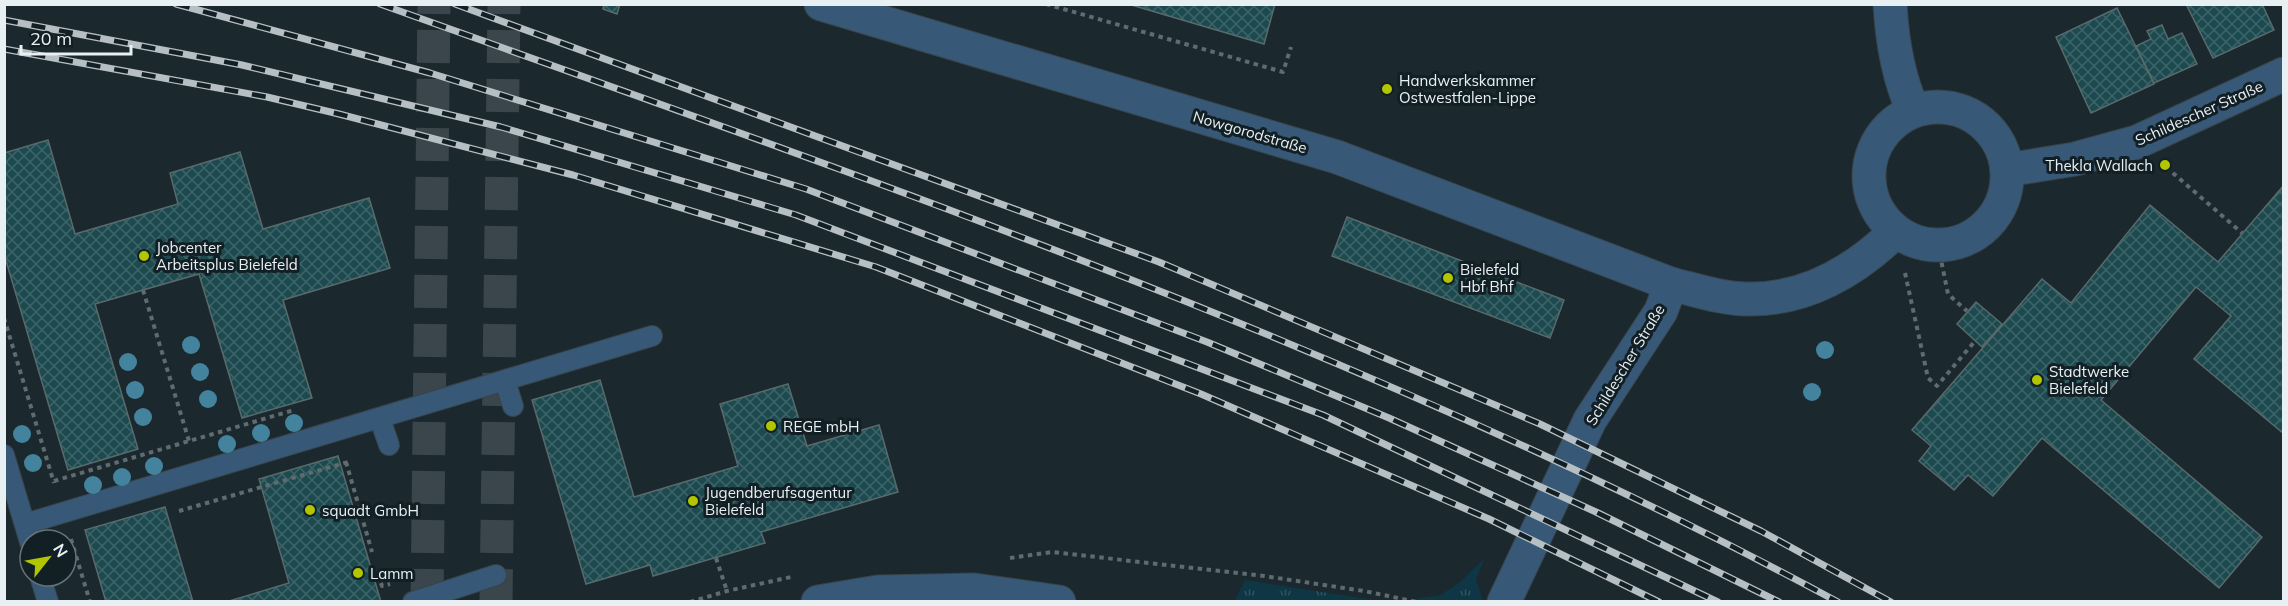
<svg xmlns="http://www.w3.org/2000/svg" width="2288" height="606" viewBox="0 0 2288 606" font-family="Mulish,sans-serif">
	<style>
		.grass { fill: url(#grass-tufts) }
		.building { fill: url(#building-cross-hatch); stroke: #596a6c; stroke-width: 1.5 }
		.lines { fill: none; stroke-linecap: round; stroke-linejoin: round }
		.trunk-tunnel { stroke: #3a464c; stroke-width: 33; stroke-dasharray: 33 16; stroke-linecap: butt }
		.service-casing { stroke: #38444a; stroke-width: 22 }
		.minor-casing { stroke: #38444a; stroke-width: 35 }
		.tertiary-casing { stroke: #38444a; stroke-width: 35 }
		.path { stroke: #606b70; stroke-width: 4; stroke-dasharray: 4.5 4.5; stroke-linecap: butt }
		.service { stroke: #375877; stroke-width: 20 }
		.minor { stroke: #375877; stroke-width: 33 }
		.tertiary { stroke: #375877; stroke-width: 33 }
		.rail-casing { stroke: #b6bfc3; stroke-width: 7 }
		.rail { stroke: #121f24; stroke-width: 4.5; stroke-dasharray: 14; stroke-linecap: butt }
		.tree { fill: #44839d }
		.poi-dot { fill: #b1c500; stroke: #121f24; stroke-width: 2 }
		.labels { text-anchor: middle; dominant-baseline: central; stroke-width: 6; stroke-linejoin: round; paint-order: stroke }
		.poi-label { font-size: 15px; fill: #e8f0f4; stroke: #121f24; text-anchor: start }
		.street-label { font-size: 15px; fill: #e8f0f4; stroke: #121f24 }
	</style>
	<defs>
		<pattern id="grass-tufts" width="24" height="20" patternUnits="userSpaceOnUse" patternTransform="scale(1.5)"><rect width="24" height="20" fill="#0e3645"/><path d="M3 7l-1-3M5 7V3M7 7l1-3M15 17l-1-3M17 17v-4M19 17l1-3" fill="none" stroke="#315360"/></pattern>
		<pattern id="building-cross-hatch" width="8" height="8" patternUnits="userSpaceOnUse" patternTransform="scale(1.5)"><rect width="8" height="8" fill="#1c4a4f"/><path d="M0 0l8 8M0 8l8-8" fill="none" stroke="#3d6469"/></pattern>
	</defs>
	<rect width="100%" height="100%" fill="#1b282e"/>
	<g class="grass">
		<polygon points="1484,559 1476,580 1483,601 1402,601 1441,595 1460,582"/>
		<polygon points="1245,580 1380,601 1235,601"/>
	</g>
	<g class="building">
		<polygon points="604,4 620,4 617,14 603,9"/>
		<polygon points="1128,4 1275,4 1264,44"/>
		<polygon points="2186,4 2262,4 2274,30 2213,58"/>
		<polygon points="2117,8 2154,84 2091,113 2056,37"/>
		<polygon points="2162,25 2168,39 2182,33 2197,64 2154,83 2136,46 2151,39 2147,31"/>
		<polygon points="48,140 75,234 178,204 170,173 240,152 263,229 369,198 390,268 283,300 312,398 242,418 199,274 143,290 95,304 138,449 68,470 4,254 4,153"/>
		<polygon points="2284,185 2284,434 2194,359 2231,316 2196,287 2101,400 2262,537 2219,588 2042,438 1993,496 1968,475 1954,490 1919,461 1931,446 1912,430 2042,279 2071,303 2150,205 2218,262"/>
		<polygon points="1347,217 1564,300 1550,338 1332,256"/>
		<polygon points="1976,302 2002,324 1982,347 1957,324"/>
		<polygon points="600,380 634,497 738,466 720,404 788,384 807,446 879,425 898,492 761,532 765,543 653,576 650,565 586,584 532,400"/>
		<polygon points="338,456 381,602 226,602 289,583 259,479"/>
		<polygon points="165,507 193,602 106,602 85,530"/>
	</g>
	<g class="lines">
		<g class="trunk-tunnel">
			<polyline points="427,602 434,4"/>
			<polyline points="496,602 504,4"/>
		</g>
		<defs>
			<g id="service">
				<polyline points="505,381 513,406"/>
				<polyline points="380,419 389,445"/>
				<polyline points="4,455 30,542"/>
				<polyline points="25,524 652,336"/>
				<polyline points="40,576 48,602"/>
				<polyline points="413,602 496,575"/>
			</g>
			<polyline id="minor" points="821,4 1337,157 1671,284"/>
			<g id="tertiary">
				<path d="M1890 4C1892 40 1898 77 1913 110"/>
				<circle cx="1938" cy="176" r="69"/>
				<polyline points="2007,170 2075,159 2137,142 2284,74"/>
				<polyline points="818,602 878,592 974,590 1059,602"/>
				<path d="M1504 602 1590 420 1661 311 1671 284C1696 290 1722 299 1748 299 1805 300 1855 271 1895 232"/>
			</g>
		</defs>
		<use href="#service" class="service-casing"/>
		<use href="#minor" class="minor-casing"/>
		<use href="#tertiary" class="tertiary-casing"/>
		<g class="path">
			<polyline points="1046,4 1283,72 1291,47"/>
			<polyline points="2166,167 2242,233"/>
			<polyline points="1938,245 1948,294 1967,311"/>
			<polyline points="1905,273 1928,378 1937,386 1975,341"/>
			<polyline points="143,290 189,441"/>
			<polyline points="4,318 54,483"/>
			<polyline points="346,462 372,552"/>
			<polyline points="54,481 294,410"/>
			<polyline points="179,511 348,462"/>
			<polyline points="71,539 90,602"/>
			<polyline points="716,558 727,591"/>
			<polyline points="1010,558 1052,552 1264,576 1364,591 1417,602"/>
			<polyline points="381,583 382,586 390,584"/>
			<polyline points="690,602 727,591 791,577"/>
		</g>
		<use href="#service" class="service"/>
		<use href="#minor" class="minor"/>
		<use href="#tertiary" class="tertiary"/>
		<defs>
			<g id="rail">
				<polyline points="176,4 430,73 806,189 1207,342 1389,418 1596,512 1779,602"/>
				<path d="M380 4C874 181 1375 352 1838 602"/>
				<polyline points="455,4 1159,262 1540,424 1761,531 1891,602"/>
				<polyline points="4,20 242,65 501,127 796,215 1323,415 1718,602"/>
				<polyline points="4,49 267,97 339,114 573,175 876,267 1201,394 1489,519 1659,602"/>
			</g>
		</defs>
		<use href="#rail" class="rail-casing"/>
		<use href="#rail" class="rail"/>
	</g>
	<g class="tree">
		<circle cx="191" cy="345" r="9"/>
		<circle cx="1825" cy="350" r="9"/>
		<circle cx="128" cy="362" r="9"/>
		<circle cx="200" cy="372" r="9"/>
		<circle cx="135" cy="390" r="9"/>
		<circle cx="1812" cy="392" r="9"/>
		<circle cx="208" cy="399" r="9"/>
		<circle cx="143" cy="417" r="9"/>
		<circle cx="294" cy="423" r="9"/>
		<circle cx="261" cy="433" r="9"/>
		<circle cx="22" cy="434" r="9"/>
		<circle cx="227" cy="444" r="9"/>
		<circle cx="33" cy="463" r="9"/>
		<circle cx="154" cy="466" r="9"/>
		<circle cx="122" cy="477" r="9"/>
		<circle cx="93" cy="485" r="9"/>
	</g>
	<g class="poi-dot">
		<circle cx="1387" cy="89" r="6"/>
		<circle cx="2165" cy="165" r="6"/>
		<circle cx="144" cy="256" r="6"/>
		<circle cx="1448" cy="278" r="6"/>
		<circle cx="2037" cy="380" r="6"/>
		<circle cx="771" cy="426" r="6"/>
		<circle cx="693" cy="501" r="6"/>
		<circle cx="310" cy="510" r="6"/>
		<circle cx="358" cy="573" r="6"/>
	</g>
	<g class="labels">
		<g class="poi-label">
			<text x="1399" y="80">Handwerkskammer<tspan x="1399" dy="17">Ostwestfalen-Lippe</tspan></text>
			<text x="2153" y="165" text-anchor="end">Thekla Wallach</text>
			<text x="156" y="247">Jobcenter<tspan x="156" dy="17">Arbeitsplus Bielefeld</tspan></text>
			<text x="1460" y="269">Bielefeld<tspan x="1460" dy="17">Hbf Bhf</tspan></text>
			<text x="2049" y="371">Stadtwerke<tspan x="2049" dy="17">Bielefeld</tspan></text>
			<text x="783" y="426">REGE mbH</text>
			<text x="705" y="492">Jugendberufsagentur<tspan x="705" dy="17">Bielefeld</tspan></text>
			<text x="322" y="510">squadt GmbH</text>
			<text x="370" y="573">Lamm</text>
		</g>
		<g class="street-label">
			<text transform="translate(2199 113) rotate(-24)">Schildescher Straße</text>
			<text transform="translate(1250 132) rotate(16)">Nowgorodstraße</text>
			<text transform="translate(1625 365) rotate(-59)">Schildescher Straße</text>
		</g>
	</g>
	<rect width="2288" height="606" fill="none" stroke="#e8f0f4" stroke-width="12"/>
	<g transform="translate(48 558) rotate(59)"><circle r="28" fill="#121f24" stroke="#687377" stroke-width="1.5"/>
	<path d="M0-4.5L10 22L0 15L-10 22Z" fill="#b1c500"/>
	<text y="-9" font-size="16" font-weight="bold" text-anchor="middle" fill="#e8f0f4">N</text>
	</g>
	<path d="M21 45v9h110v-9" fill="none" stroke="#e8f0f4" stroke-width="3"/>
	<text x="30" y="45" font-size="18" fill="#e8f0f4" stroke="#121f24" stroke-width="4.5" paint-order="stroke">20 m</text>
</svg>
